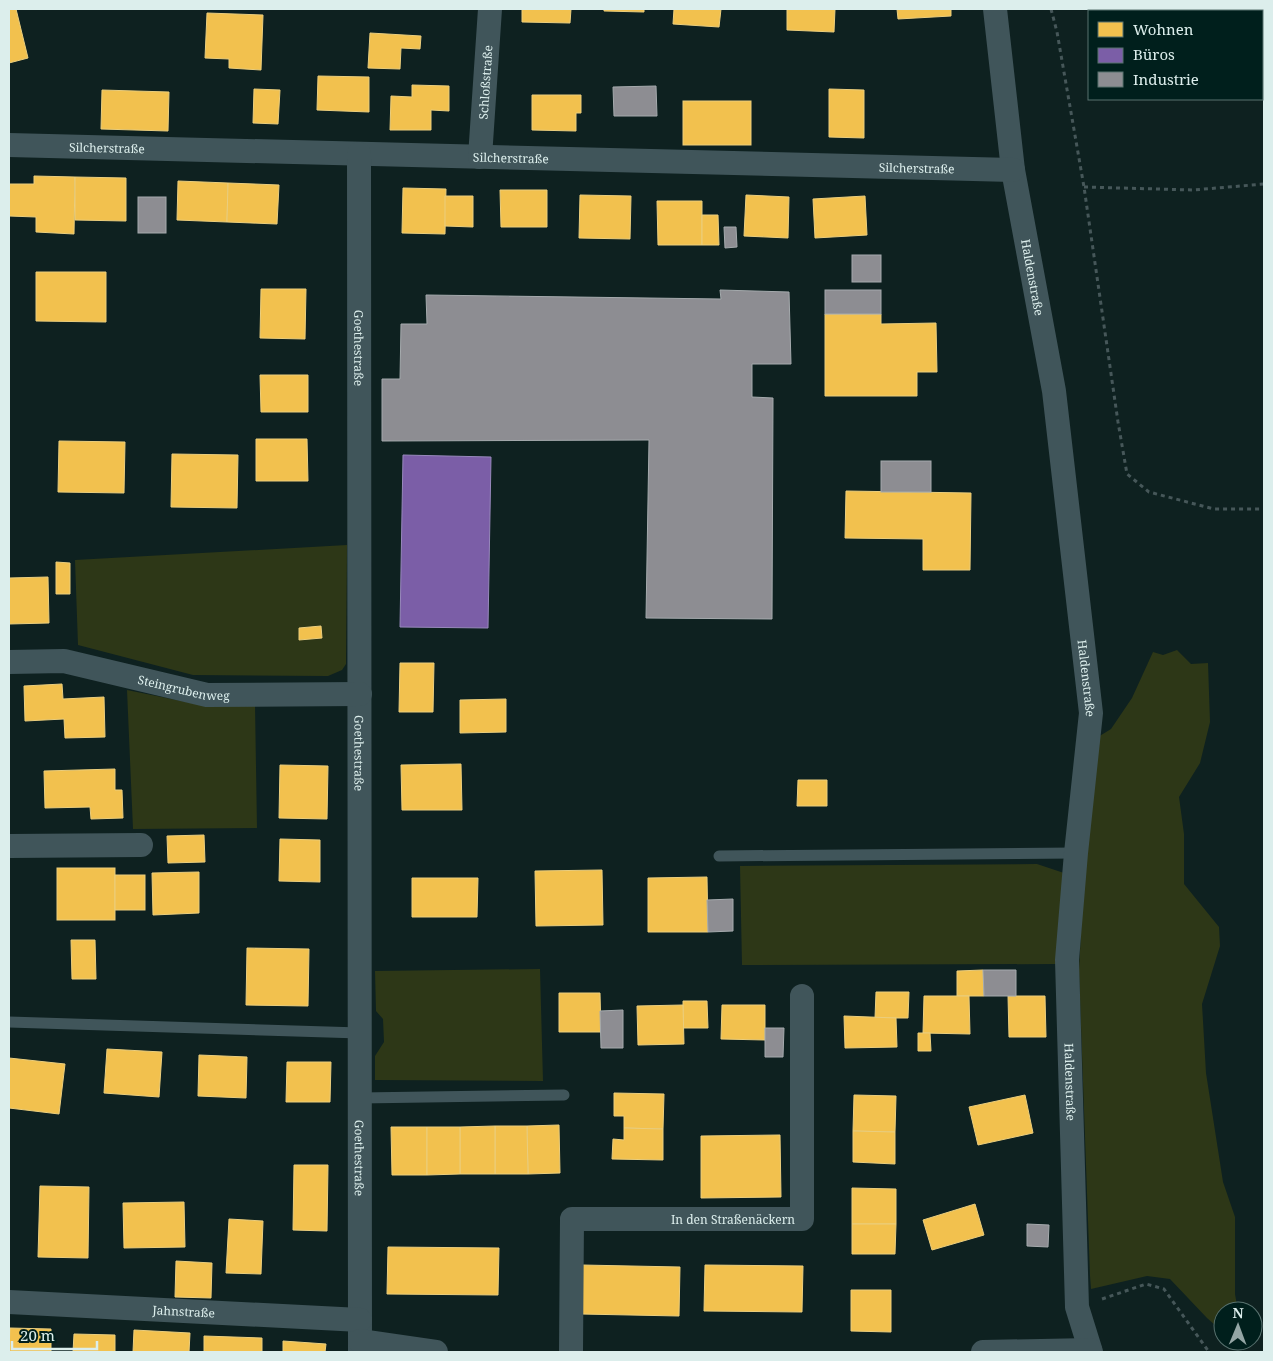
<svg xmlns="http://www.w3.org/2000/svg" width="1273" height="1361" viewBox="0 0 1273 1361" font-family="'Noto Serif',serif">
	<style>
		.green { fill: #2d3717 }
		.homes { fill: #f2c14e; stroke: #ebce7d }
		.offices { fill: #7b5ea7; stroke: #9889bc }
		.industry { fill: #8d8d92; stroke: #a5aaad }
		.lines { fill: none; stroke-linecap: round; stroke-linejoin: round }
		.path { stroke: #465759; stroke-width: 3; stroke-dasharray: 4 4; stroke-linecap: butt }
		.service { stroke: #40555a; stroke-width: 11 }
		.minor { stroke: #40555a; stroke-width: 24 }
		.labels { text-anchor: middle; dominant-baseline: central; stroke-width: 5; stroke-linejoin: round; paint-order: stroke }
		.street-label { font-size: 12px; fill: #dceeec; stroke: #001f1c }
	</style>
	<rect width="100%" height="100%" fill="#0e2120"/>
	<g class="green">
		<polygon points="347,545 346,664 342,670 328,676 193,675 78,645 75,560"/>
		<polygon points="1177,650 1191,664 1208,663 1210,722 1200,763 1179,797 1184,834 1184,884 1219,927 1220,946 1202,1004 1206,1073 1223,1182 1235,1217 1235,1294 1238,1311 1223,1311 1223,1332 1207,1318 1170,1279 1147,1276 1091,1289 1090,1276 1079,970 1085,857 1098,737 1111,729 1132,698 1153,652 1163,655"/>
		<polygon points="127,690 206,706 255,705 257,828 133,829"/>
		<polygon points="1037,864 1064,873 1056,964 742,965 740,866"/>
		<polygon points="540,969 543,1081 375,1080 375,1056 384,1042 383,1019 376,1011 375,971"/>
	</g>
	<g class="homes">
		<polygon points="9,9 16,9 28,58 9,63"/>
		<polygon points="522,9 571,9 570,23 522,22"/>
		<polygon points="604,9 644,9 644,12 604,11"/>
		<polygon points="674,9 721,9 719,27 673,24"/>
		<polygon points="787,9 835,9 834,32 787,30"/>
		<polygon points="897,9 951,9 951,16 898,19"/>
		<polygon points="207,13 263,15 261,70 229,68 229,59 205,58"/>
		<polygon points="370,33 421,36 420,49 401,48 400,69 368,68"/>
		<polygon points="318,76 369,77 369,112 317,110"/>
		<polygon points="412,85 449,86 449,111 431,110 431,130 390,130 391,96 412,97"/>
		<polygon points="254,89 280,90 278,124 253,123"/>
		<polygon points="829,89 864,90 864,138 829,137"/>
		<polygon points="102,90 169,92 168,131 101,129"/>
		<polygon points="532,95 581,95 581,113 576,113 576,131 532,130"/>
		<rect x="683" y="101" width="68" height="44"/>
		<polygon points="34,176 75,177 74,234 36,232 36,217 9,216 9,184 34,184"/>
		<polygon points="75,177 126,178 126,221 75,220"/>
		<polygon points="178,181 228,183 227,222 177,220"/>
		<polygon points="228,183 279,185 277,224 227,222"/>
		<polygon points="403,188 446,189 445,234 402,233"/>
		<polygon points="500,190 547,190 547,227 501,227"/>
		<polygon points="580,195 631,196 630,239 579,238"/>
		<polygon points="746,195 789,197 788,238 744,236"/>
		<polygon points="445,196 473,196 473,227 445,226"/>
		<polygon points="865,196 867,235 815,238 813,199"/>
		<polygon points="657,201 702,201 702,245 658,245"/>
		<polygon points="702,215 718,215 719,245 702,245"/>
		<polygon points="36,272 106,272 106,322 36,321"/>
		<polygon points="261,289 306,289 305,339 260,338"/>
		<polygon points="825,314 881,314 881,324 936,323 937,372 917,372 917,396 825,396"/>
		<polygon points="260,375 308,375 308,412 261,412"/>
		<polygon points="256,439 307,439 308,481 256,481"/>
		<polygon points="59,441 125,442 124,493 58,492"/>
		<polygon points="172,454 238,455 237,508 171,507"/>
		<polygon points="846,491 971,493 970,570 923,570 923,539 845,538"/>
		<polygon points="56,562 70,563 70,594 56,594"/>
		<polygon points="48,577 49,623 9,624 9,578"/>
		<polygon points="321,626 322,638 299,640 299,628"/>
		<polygon points="400,663 434,663 433,712 399,712"/>
		<polygon points="62,684 63,699 104,697 105,737 65,738 64,719 25,721 24,686"/>
		<polygon points="506,699 506,732 460,733 460,700"/>
		<polygon points="461,764 462,810 402,810 401,765"/>
		<polygon points="280,765 328,766 327,819 279,818"/>
		<polygon points="115,769 115,790 122,790 123,818 91,819 90,807 45,808 44,771"/>
		<polygon points="798,780 827,780 827,806 797,806"/>
		<polygon points="204,835 205,862 168,863 167,836"/>
		<polygon points="280,839 320,840 320,882 279,881"/>
		<rect x="57" y="868" width="58" height="52"/>
		<polygon points="602,870 603,925 536,926 535,871"/>
		<polygon points="199,872 199,913 153,915 152,873"/>
		<rect x="115" y="875" width="30" height="35"/>
		<polygon points="707,877 708,932 648,932 648,878"/>
		<polygon points="412,878 478,878 477,917 412,917"/>
		<polygon points="71,940 95,940 96,979 72,979"/>
		<polygon points="247,948 309,949 308,1006 246,1005"/>
		<polygon points="983,970 984,996 957,996 957,971"/>
		<polygon points="876,992 909,992 908,1018 875,1018"/>
		<polygon points="559,993 600,993 601,1032 559,1032"/>
		<polygon points="924,996 969,996 970,1034 923,1033"/>
		<polygon points="1008,996 1045,996 1046,1037 1009,1037"/>
		<polygon points="683,1001 707,1001 708,1028 683,1028"/>
		<polygon points="683,1005 684,1044 638,1045 637,1006"/>
		<polygon points="722,1005 765,1005 765,1040 721,1039"/>
		<polygon points="844,1016 896,1018 897,1047 845,1048"/>
		<polygon points="918,1033 930,1033 931,1051 918,1051"/>
		<polygon points="107,1049 162,1052 159,1097 104,1093"/>
		<polygon points="199,1055 247,1057 246,1098 198,1096"/>
		<polygon points="9,1058 65,1064 59,1114 9,1108"/>
		<polygon points="287,1062 331,1062 330,1102 286,1102"/>
		<polygon points="614,1093 664,1094 663,1129 624,1128 624,1116 614,1116"/>
		<polygon points="854,1095 896,1096 895,1132 853,1131"/>
		<polygon points="1025,1095 1033,1133 978,1145 969,1107"/>
		<polygon points="559,1125 560,1173 528,1174 527,1126"/>
		<polygon points="495,1126 527,1126 528,1174 495,1174"/>
		<polygon points="495,1126 495,1174 460,1174 460,1127"/>
		<polygon points="391,1127 427,1127 427,1175 392,1175"/>
		<polygon points="427,1127 460,1127 460,1174 427,1175"/>
		<polygon points="624,1128 663,1129 663,1160 612,1159 613,1139 624,1140"/>
		<polygon points="853,1131 895,1132 895,1164 853,1162"/>
		<polygon points="780,1135 781,1197 701,1198 701,1136"/>
		<polygon points="294,1165 328,1165 327,1231 293,1230"/>
		<polygon points="40,1186 89,1187 88,1258 38,1257"/>
		<polygon points="852,1188 896,1189 896,1224 852,1224"/>
		<polygon points="184,1202 185,1247 124,1248 123,1203"/>
		<polygon points="975,1204 984,1235 932,1250 923,1220"/>
		<polygon points="229,1219 263,1221 261,1274 226,1273"/>
		<polygon points="852,1224 896,1224 895,1254 852,1254"/>
		<polygon points="388,1247 499,1248 498,1295 387,1294"/>
		<polygon points="176,1261 212,1263 211,1298 175,1297"/>
		<polygon points="582,1265 680,1267 679,1316 581,1314"/>
		<polygon points="705,1265 803,1266 802,1312 704,1311"/>
		<polygon points="851,1290 891,1290 891,1332 851,1331"/>
		<polygon points="10,1328 51,1329 51,1352 9,1352"/>
		<polygon points="134,1330 190,1333 189,1352 133,1352"/>
		<polygon points="74,1334 115,1335 115,1352 73,1352"/>
		<polygon points="204,1336 262,1338 262,1352 204,1352"/>
		<polygon points="283,1341 326,1344 325,1352 283,1352"/>
	</g>
	<polygon class="offices" points="403,455 491,457 488,628 400,627"/>
	<g class="industry">
		<polygon points="656,86 657,116 614,116 613,87"/>
		<rect x="138" y="197" width="28" height="36"/>
		<polygon points="724,227 736,227 737,247 725,248"/>
		<rect x="852" y="255" width="29" height="27"/>
		<polygon points="720,290 789,292 791,364 752,364 752,397 773,398 772,619 646,618 649,440 382,441 382,379 400,379 401,324 427,324 426,295 721,299"/>
		<rect x="825" y="290" width="56" height="24"/>
		<rect x="881" y="461" width="50" height="31"/>
		<polygon points="733,899 733,931 708,932 707,900"/>
		<polygon points="983,970 1016,970 1016,996 984,996"/>
		<polygon points="623,1010 623,1048 601,1048 600,1011"/>
		<polygon points="765,1028 784,1028 783,1057 765,1057"/>
		<polygon points="1027,1224 1049,1225 1048,1247 1027,1246"/>
	</g>
	<g class="lines">
		<g class="path">
			<polyline points="1051,9 1057,32 1084,187 1118,422 1127,474 1149,492 1214,509 1264,509"/>
			<polyline points="1084,187 1193,190 1264,184"/>
			<polyline points="1102,1299 1146,1284 1164,1289 1209,1352"/>
		</g>
		<g class="service">
			<polyline points="719,856 1076,853"/>
			<polyline points="9,1022 360,1033"/>
			<polyline points="360,1098 564,1095"/>
		</g>
		<g class="minor">
			<path id="s1" d="M995 9 1013 170 1054 391 1091 713 1076 853 1067 960 1077 1307 1091 1352"/>
			<path id="s2" d="M9 145 1013 170"/>
			<path id="s3" d="M359 154 360 1352"/>
			<path id="s4" d="M480 157 490 9"/>
			<path id="s5" d="M9 662 64 661 207 695 360 694"/>
			<polyline points="9,846 141,845"/>
			<path id="s6" d="M9 1302 360 1320"/>
			<polyline points="360,1341 436,1352"/>
			<path id="s7" d="M571 1352 572 1219H802V996"/>
			<polyline points="983,1352 1090,1350"/>
		</g>
	</g>
	<g class="labels">
		<g class="street-label">
			<text stroke="none"><textPath href="#s4" startOffset="75">Schloßstraße</textPath></text>
			<text stroke="none"><textPath href="#s2" startOffset="98">Silcherstraße</textPath></text>
			<text stroke="none"><textPath href="#s2" startOffset="502">Silcherstraße</textPath></text>
			<text stroke="none"><textPath href="#s2" startOffset="908">Silcherstraße</textPath></text>
			<text stroke="none"><textPath href="#s1" startOffset="271">Haldenstraße</textPath></text>
			<text stroke="none"><textPath href="#s3" startOffset="194">Goethestraße</textPath></text>
			<text stroke="none"><textPath href="#s1" startOffset="676">Haldenstraße</textPath></text>
			<text stroke="none"><textPath href="#s5" startOffset="178">Steingrubenweg</textPath></text>
			<text stroke="none"><textPath href="#s3" startOffset="599">Goethestraße</textPath></text>
			<text stroke="none"><textPath href="#s1" startOffset="1081">Haldenstraße</textPath></text>
			<text stroke="none"><textPath href="#s3" startOffset="1004">Goethestraße</textPath></text>
			<text stroke="none"><textPath href="#s7" startOffset="294">In den Straßenäckern</textPath></text>
			<text stroke="none"><textPath href="#s6" startOffset="175">Jahnstraße</textPath></text>
		</g>
	</g>
	<rect width="1273" height="1361" fill="none" stroke="#dceeec" stroke-width="20"/>
	<rect x="1088" y="10" width="175" height="90" fill="#001f1c" stroke="#58726f"/>
	<rect x="1098" y="22" width="25" height="15" fill="#f2c14e" stroke="#58726f"/>
	<text x="1133" y="35" font-size="15" fill="#dceeec">Wohnen</text>
	<rect x="1098" y="48" width="25" height="15" fill="#7b5ea7" stroke="#58726f"/>
	<text x="1133" y="60" font-size="15" fill="#dceeec">Büros</text>
	<rect x="1098" y="72" width="25" height="15" fill="#8d8d92" stroke="#58726f"/>
	<text x="1133" y="85" font-size="15" fill="#dceeec">Industrie</text>
	<g transform="translate(1238 1326) rotate(1)"><circle r="24" fill="#001f1c" stroke="#58726f"/>
	<path d="M0-4L9 19L0 12L-9 19Z" fill="#94a6a5"/>
	<text y="-8" font-size="14" font-weight="bold" text-anchor="middle" fill="#dceeec">N</text>
	</g>
	<path d="M12 1341v8h85v-8" fill="none" stroke="#dceeec" stroke-width="2.5"/>
	<text x="20" y="1341" font-size="15" fill="#dceeec" stroke="#001f1c" stroke-width="4" paint-order="stroke">20 m</text>
</svg>
